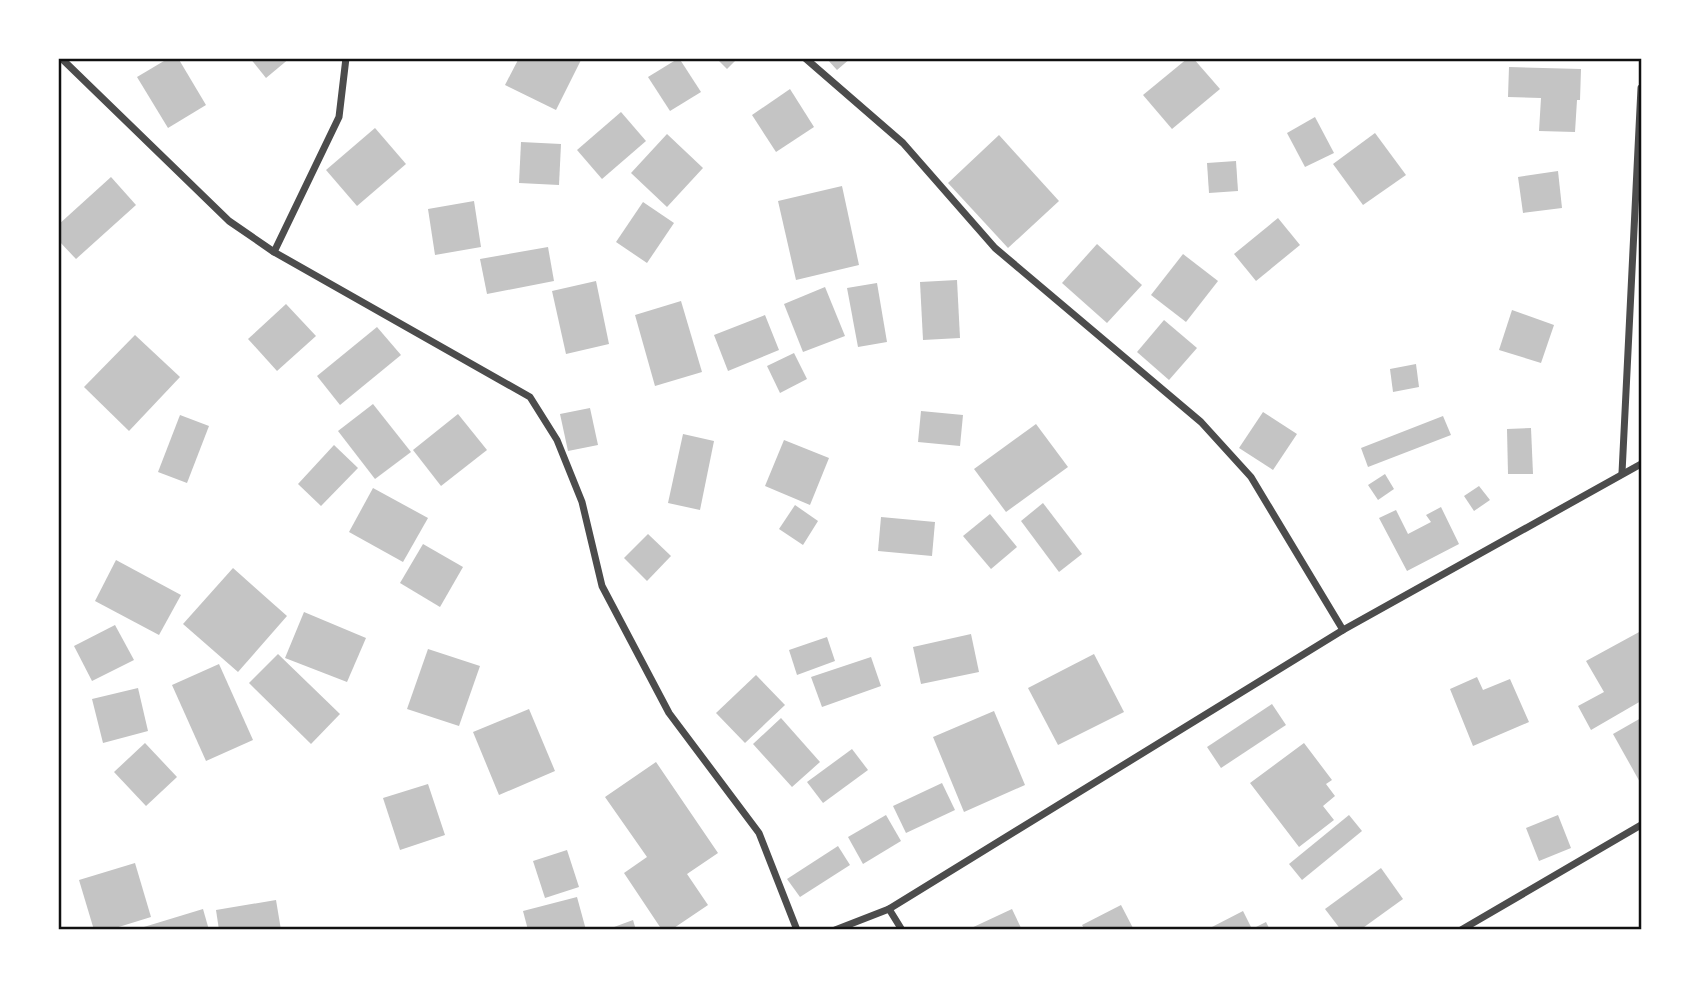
<svg xmlns="http://www.w3.org/2000/svg" width="1699" height="988" viewBox="0 0 1699 988" font-family="'Fira Sans Condensed',sans-serif">
	<style>
		.building { fill: #c4c4c4 }
		.lines { fill: none; stroke-linecap: round; stroke-linejoin: round }
		.minor { stroke: #4c4c4c; stroke-width: 7 }
		.neatline { fill: none; stroke: #111; stroke-width: 2.5 }
	</style>
	<rect width="100%" height="100%" fill="#fff"/>
	<g class="building">
		<polygon points="169,58 178,58 206,105 168,128 137,77"/>
		<polygon points="250,58 290,58 266,78"/>
		<polygon points="519,58 582,58 556,110 505,85"/>
		<polygon points="679,58 701,92 670,111 648,77"/>
		<polygon points="716,58 738,58 727,69"/>
		<polygon points="826,58 851,58 837,70"/>
		<polygon points="1188,58 1193,58 1220,89 1172,129 1143,95"/>
		<polygon points="1509,67 1581,69 1580,100 1577,100 1575,132 1539,131 1541,98 1508,97"/>
		<polygon points="790,89 814,127 776,152 752,115"/>
		<polygon points="621,112 646,141 602,179 577,150"/>
		<polygon points="1315,117 1334,153 1305,167 1287,133"/>
		<polygon points="375,128 406,164 357,206 326,170"/>
		<polygon points="1375,133 1406,175 1363,205 1333,164"/>
		<polygon points="667,134 703,168 667,207 631,173"/>
		<polygon points="999,135 1059,201 1008,248 948,183"/>
		<polygon points="521,142 561,144 559,185 519,183"/>
		<polygon points="1236,161 1238,191 1209,193 1207,163"/>
		<polygon points="1558,171 1562,208 1523,213 1518,177"/>
		<polygon points="111,177 136,205 76,259 58,240 58,225"/>
		<polygon points="842,186 859,265 796,280 778,201"/>
		<polygon points="474,201 481,247 435,255 428,209"/>
		<polygon points="643,202 674,223 647,263 616,242"/>
		<polygon points="1278,218 1300,245 1256,281 1234,254"/>
		<polygon points="1097,244 1142,285 1107,323 1062,283"/>
		<polygon points="548,247 554,281 487,294 480,259"/>
		<polygon points="1183,254 1218,281 1186,322 1151,295"/>
		<polygon points="957,280 960,338 923,340 920,282"/>
		<polygon points="596,281 609,344 566,354 552,291"/>
		<polygon points="877,283 887,342 858,347 847,288"/>
		<polygon points="825,287 845,336 803,352 784,304"/>
		<polygon points="681,301 702,372 655,386 635,315"/>
		<polygon points="286,304 316,336 277,371 248,339"/>
		<polygon points="1512,310 1554,325 1541,363 1499,350"/>
		<polygon points="765,315 779,350 728,371 714,335"/>
		<polygon points="1164,320 1197,348 1169,380 1137,352"/>
		<polygon points="377,327 401,355 340,405 317,376"/>
		<polygon points="135,335 180,377 129,431 84,387"/>
		<polygon points="794,353 807,379 780,393 767,366"/>
		<polygon points="1416,364 1419,387 1393,392 1390,369"/>
		<polygon points="373,404 411,452 375,479 338,431"/>
		<polygon points="590,408 598,445 568,451 560,414"/>
		<polygon points="921,411 963,415 960,446 918,442"/>
		<polygon points="1263,412 1297,434 1273,470 1239,448"/>
		<polygon points="458,414 487,450 441,486 413,450"/>
		<polygon points="180,415 209,426 187,483 158,472"/>
		<polygon points="1443,416 1451,435 1368,467 1361,448"/>
		<polygon points="1036,424 1068,467 1006,512 974,469"/>
		<polygon points="1531,428 1533,474 1508,474 1507,429"/>
		<polygon points="683,434 714,441 700,510 668,503"/>
		<polygon points="784,440 829,458 810,505 765,486"/>
		<polygon points="334,445 358,468 321,506 298,484"/>
		<polygon points="1385,474 1394,489 1378,500 1368,485"/>
		<polygon points="1479,486 1490,500 1474,511 1464,496"/>
		<polygon points="373,488 428,518 403,562 349,532"/>
		<polygon points="1043,503 1082,554 1059,572 1021,521"/>
		<polygon points="795,505 818,521 803,545 779,529"/>
		<polygon points="1441,507 1459,544 1407,571 1379,518 1396,510 1408,534 1431,522 1426,515"/>
		<polygon points="990,514 1017,547 991,569 963,536"/>
		<polygon points="881,517 935,522 932,556 878,551"/>
		<polygon points="648,534 671,556 647,581 624,558"/>
		<polygon points="423,544 463,567 440,607 400,583"/>
		<polygon points="116,560 181,595 159,635 95,601"/>
		<polygon points="233,568 287,616 238,672 183,624"/>
		<polygon points="304,612 366,638 347,682 285,658"/>
		<polygon points="115,625 134,660 92,681 74,646"/>
		<polygon points="1641,631 1641,701 1591,730 1578,706 1604,692 1586,661"/>
		<polygon points="971,634 979,672 921,684 913,647"/>
		<polygon points="827,637 835,661 797,675 789,650"/>
		<polygon points="428,649 480,666 459,726 407,709"/>
		<polygon points="278,654 340,714 311,744 249,683"/>
		<polygon points="1094,654 1124,712 1058,745 1028,688"/>
		<polygon points="871,657 881,686 822,707 811,677"/>
		<polygon points="219,664 253,740 206,761 172,685"/>
		<polygon points="756,675 785,705 745,743 716,713"/>
		<polygon points="1477,677 1483,690 1510,679 1529,722 1473,746 1450,689"/>
		<polygon points="138,688 148,731 103,743 92,699"/>
		<polygon points="1272,704 1286,725 1221,768 1207,747"/>
		<polygon points="529,709 555,771 499,795 473,732"/>
		<polygon points="994,711 1025,785 964,812 933,737"/>
		<polygon points="781,718 820,762 792,787 753,744"/>
		<polygon points="1641,718 1641,784 1613,734"/>
		<polygon points="145,743 177,777 146,806 114,772"/>
		<polygon points="1304,743 1332,780 1326,784 1335,796 1323,806 1334,820 1299,847 1250,783"/>
		<polygon points="852,749 868,770 823,803 807,782"/>
		<polygon points="656,762 718,853 687,874 708,905 671,930 662,930 624,873 647,857 605,797"/>
		<polygon points="942,783 955,810 906,833 893,806"/>
		<polygon points="428,784 445,835 400,850 383,798"/>
		<polygon points="886,815 901,841 863,864 848,837"/>
		<polygon points="1349,815 1362,831 1302,880 1289,864"/>
		<polygon points="1558,815 1571,848 1539,861 1526,828"/>
		<polygon points="838,846 850,865 800,897 787,879"/>
		<polygon points="567,850 579,887 545,898 533,861"/>
		<polygon points="135,863 151,917 109,930 94,930 79,880"/>
		<polygon points="1381,868 1403,899 1360,930 1341,930 1325,909"/>
		<polygon points="577,897 586,930 528,930 523,911"/>
		<polygon points="276,900 281,930 219,930 216,910"/>
		<polygon points="1121,905 1134,930 1085,930 1082,925"/>
		<polygon points="203,909 209,930 134,930"/>
		<polygon points="1012,909 1022,930 967,930"/>
		<polygon points="1243,911 1252,929 1266,922 1270,930 1211,930 1210,928"/>
		<polygon points="633,920 636,930 606,930"/>
	</g>
	<g class="lines">
		<g class="minor">
			<polyline points="61,58 229,221 274,252 530,397 557,440 582,502 602,586 669,713 759,833 797,930"/>
			<polyline points="805,58 903,143 995,248 1201,422 1251,477 1343,630"/>
			<polyline points="274,252 339,117 346,58"/>
			<polyline points="1622,473 1641,88"/>
			<polyline points="889,909 902,930"/>
			<polyline points="835,930 889,909 1343,630 1641,464"/>
			<polyline points="1461,930 1641,825"/>
		</g>
	</g>
	<rect width="1699" height="988" fill="none" stroke="#ffffff" stroke-width="119"/>
	<rect x="60" y="60" width="1580" height="868" class="neatline"/>
</svg>
